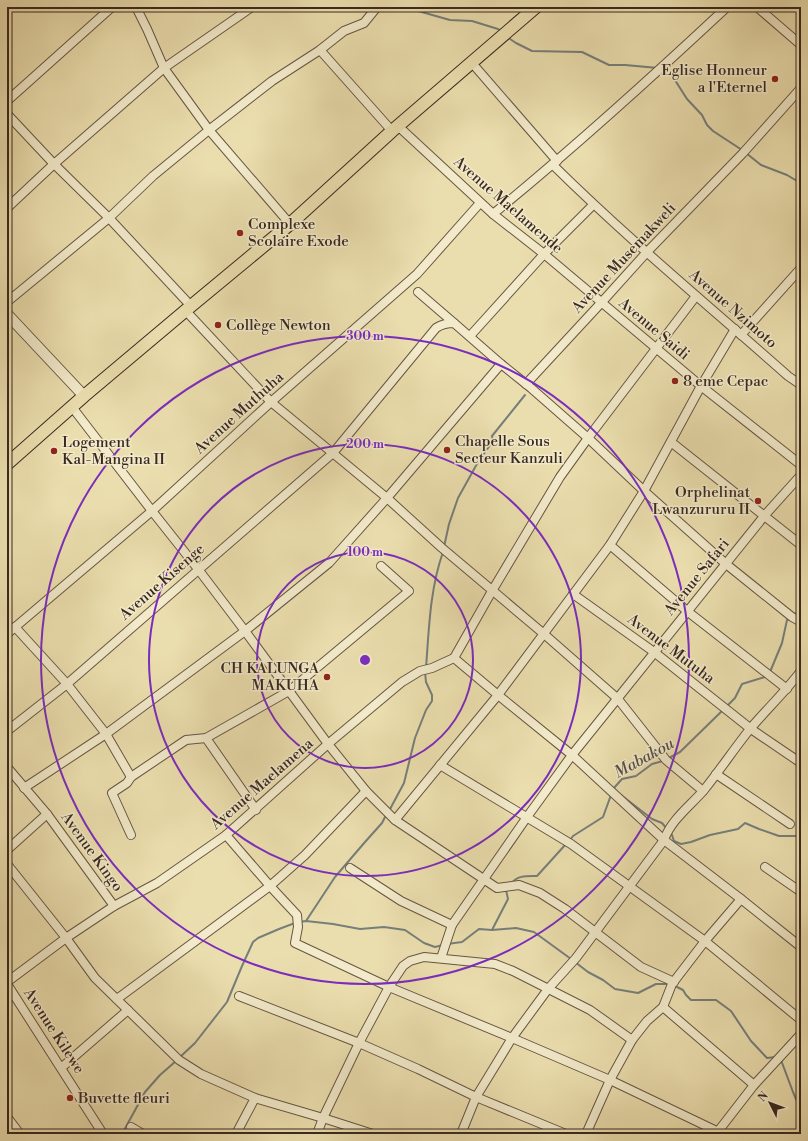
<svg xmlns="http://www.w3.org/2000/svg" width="808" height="1141" viewBox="0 0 808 1141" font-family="'Libre Bodoni',serif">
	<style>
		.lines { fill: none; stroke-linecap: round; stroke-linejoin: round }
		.stream { stroke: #767f7b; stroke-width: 2 }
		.minor-casing { stroke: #665644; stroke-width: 10 }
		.tertiary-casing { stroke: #665644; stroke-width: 12 }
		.primary-casing { stroke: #392921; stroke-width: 14 }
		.minor { stroke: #f2eaca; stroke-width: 8 }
		.tertiary { stroke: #f2eaca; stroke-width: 10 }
		.primary { stroke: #ebdeae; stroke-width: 12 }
		.ring { fill: none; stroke: #7b2cbf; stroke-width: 2 }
		.poi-dot { fill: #8f2418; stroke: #f2eaca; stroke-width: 1.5 }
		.labels { text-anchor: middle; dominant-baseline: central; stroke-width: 3; stroke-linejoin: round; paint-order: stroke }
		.poi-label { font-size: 15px; fill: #392921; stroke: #f2eaca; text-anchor: start }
		.street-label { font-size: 15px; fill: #392921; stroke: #f2eaca }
		.water-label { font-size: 16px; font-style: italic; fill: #524d46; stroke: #f2eaca }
		.centre { fill: #7b2cbf; stroke: #f2eaca; stroke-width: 2 }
		.ring-label { font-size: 12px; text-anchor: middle; font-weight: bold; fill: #7b2cbf; stroke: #f2eaca; stroke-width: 3; stroke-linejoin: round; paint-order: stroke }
	</style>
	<rect width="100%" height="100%" fill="#ebdeae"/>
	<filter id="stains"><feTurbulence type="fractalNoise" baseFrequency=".005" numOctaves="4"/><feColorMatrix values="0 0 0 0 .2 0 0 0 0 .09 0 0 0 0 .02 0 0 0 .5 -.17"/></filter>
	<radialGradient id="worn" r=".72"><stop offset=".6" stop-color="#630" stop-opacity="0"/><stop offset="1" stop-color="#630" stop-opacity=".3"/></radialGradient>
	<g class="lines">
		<g class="stream">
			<polyline points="404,7 450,20 472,21 498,29 501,31"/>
			<polyline points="507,37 516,43 532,51 582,52 609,65 625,65 658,68"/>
			<polyline points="664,69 667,69 673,77 687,99 702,115 707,125 713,131 742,150"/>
			<polyline points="746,153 761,165 787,175 797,181 801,177"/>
			<polyline points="444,547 449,524 458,498 478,462 493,441 492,436 525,395"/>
			<polyline points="793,615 799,611 801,608"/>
			<path d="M426 668C429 628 430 589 443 552"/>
			<polyline points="770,672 782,643 787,620 789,617"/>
			<polyline points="727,706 735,698 742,684 768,676"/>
			<polyline points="667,759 680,752 724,709"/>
			<polyline points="613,789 622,779 636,776 652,764 663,761"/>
			<polyline points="621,795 652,819 662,823 667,829"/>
			<polyline points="389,811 404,783 415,738 426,710 432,701 432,695 426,682 425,672"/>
			<polyline points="670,832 672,835 674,841 681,844 691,842 710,835 738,829 745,823 759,829 779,836 796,836 801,832"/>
			<polyline points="570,840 573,836 603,817 611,795"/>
			<path d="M511 884C517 875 527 876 537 876L566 844"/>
			<polyline points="306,921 335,877 365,842 382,823 386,815"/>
			<polyline points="299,922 306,921 333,924 360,929 384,927 405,930 424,943 435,947 443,945"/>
			<polyline points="492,930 508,899 506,890 507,889"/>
			<polyline points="447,944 462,942 479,929 492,930 516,928 534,932 571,959"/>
			<polyline points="575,962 588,972 603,980 615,989 638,993 656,984 669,984"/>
			<polyline points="673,985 683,990 686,995 691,1000 716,1000 731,1011 751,1041 767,1058 776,1057"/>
			<polyline points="179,1058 195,1043 227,1002 242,966 253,942 258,938 279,929 295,923"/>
			<polyline points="781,1060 793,1092 801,1111"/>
			<polyline points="122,1134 145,1092 160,1075 176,1061"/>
		</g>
		<defs>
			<g id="minor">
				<polyline points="136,7 147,29 164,68 209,130 290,224"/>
				<polyline points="757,7 801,45"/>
				<polyline points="320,50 392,131"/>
				<polyline points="472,63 557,161"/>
				<polyline points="7,101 112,7"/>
				<polyline points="7,114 54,164 109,218 191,306"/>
				<polyline points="398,126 493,214 544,254 701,386 801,465"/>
				<path d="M553 165C628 239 709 306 788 376L801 385"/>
				<polyline points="7,208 54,164 164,68 252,7"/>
				<path d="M493 214C574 148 651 78 727 7"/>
				<polyline points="418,292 454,323"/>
				<polyline points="7,302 109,218 153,176 209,130 272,81 320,50 344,31 364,23 377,7"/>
				<polyline points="185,310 271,402 387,498 442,548 544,634 618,699 666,760 703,791"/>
				<polyline points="741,335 801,268"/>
				<polyline points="470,336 544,254 593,205"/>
				<polyline points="526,384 601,303 647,252 743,153 801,88"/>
				<polyline points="72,407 152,511 198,569 245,631 328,744 366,791 395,820 497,888 519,885 540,893 565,909 641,967 674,982"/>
				<polyline points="671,442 801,545"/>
				<polyline points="610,545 687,611 787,689"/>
				<polyline points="573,594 654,652 751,729 801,763"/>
				<polyline points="15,627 67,684 106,734 131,777"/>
				<polyline points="7,634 152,511 271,402 417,274 480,203"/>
				<polyline points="454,658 498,695 572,755 664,840 741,899 801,947"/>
				<path d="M7 731 67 684 333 453 436 328C442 324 447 323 454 323L501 364 531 388 588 438 644 491 726 564 792 617 801 622"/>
				<polyline points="206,738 256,810"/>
				<polyline points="440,765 571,844 705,941 801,1020"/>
				<polyline points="7,767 47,814 114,906"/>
				<polyline points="716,774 790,824"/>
				<polyline points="24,788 106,734 245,631 329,563 387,498 501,364"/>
				<polyline points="395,820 498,695 610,545 644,491 701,386 735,329"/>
				<polyline points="131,835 112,793 127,783 131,777 186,740 206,738 289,691 409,591 381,566"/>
				<polyline points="226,835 270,886 297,915 298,927 295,943 389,987 512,1038 610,1080 723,1134"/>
				<polyline points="7,850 47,814"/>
				<polyline points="7,864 66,938 95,978 179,1060 201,1074 255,1098 323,1118 373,1134"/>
				<polyline points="765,867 801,892"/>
				<polyline points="350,868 401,901 452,925"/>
				<polyline points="441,958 452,925 527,817 572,755 765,515 801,475"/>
				<polyline points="7,982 66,938 114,906 157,883 226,835 328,744 402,682 420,671 432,668 454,658 492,591 560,477 588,438 696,296"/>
				<polyline points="7,984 103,1134"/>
				<polyline points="239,996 359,1043 418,1069 476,1097 566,1134"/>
				<polyline points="117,999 270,886 305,855 366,791"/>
				<polyline points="663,1007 754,1085"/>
				<polyline points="61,1068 128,1010"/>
				<polyline points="7,1117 20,1134"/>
				<polyline points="131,1127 143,1134"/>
				<polyline points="235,1134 237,1132 255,1098"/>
				<polyline points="317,1134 323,1118 359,1043 389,987 403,966 410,961 424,957 495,964 513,971 590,1010 632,1040"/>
				<path d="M461 1134 476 1097 512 1038 548 989 576 958 664 840C671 820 690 806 704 790 720 770 734 749 750 729 767 709 785 692 801 671"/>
				<polyline points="586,1134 610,1080 632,1040 647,1021 663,1007 672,984 705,941 741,899"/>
				<polyline points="716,1134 754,1085 801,1034"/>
			</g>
			<polyline id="tertiary" points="7,314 84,396"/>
			<polyline id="primary" points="7,464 84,396 191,306 290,224 392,131 536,7"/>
		</defs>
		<use href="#minor" class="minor-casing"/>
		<use href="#tertiary" class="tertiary-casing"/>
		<use href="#primary" class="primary-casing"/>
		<use href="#minor" class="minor"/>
		<use href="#tertiary" class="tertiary"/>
		<use href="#primary" class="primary"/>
	</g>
	<g class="ring">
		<circle cx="365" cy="660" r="108"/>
		<circle cx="365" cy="660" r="216"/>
		<circle cx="365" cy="660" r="324"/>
	</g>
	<g class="poi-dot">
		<circle cx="775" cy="79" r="4"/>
		<circle cx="240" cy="233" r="4"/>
		<circle cx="218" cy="325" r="4"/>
		<circle cx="675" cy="381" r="4"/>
		<circle cx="447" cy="450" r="4"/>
		<circle cx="54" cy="451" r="4"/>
		<circle cx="758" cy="501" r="4"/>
		<circle cx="327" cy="677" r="4"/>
		<circle cx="70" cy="1098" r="4"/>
	</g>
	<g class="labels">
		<g class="poi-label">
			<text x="767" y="70" text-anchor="end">Eglise Honneur<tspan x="767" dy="17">a l'Eternel</tspan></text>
			<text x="248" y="224">Complexe<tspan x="248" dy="17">Scolaire Exode</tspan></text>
			<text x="226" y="325">Collège Newton</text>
			<text x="683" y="381">8 eme Cepac</text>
			<text x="455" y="441">Chapelle Sous<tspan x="455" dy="17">Secteur Kanzuli</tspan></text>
			<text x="62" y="442">Logement<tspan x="62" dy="17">Kal-Mangina II</tspan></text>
			<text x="750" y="492" text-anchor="end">Orphelinat<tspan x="750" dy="17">Lwanzururu II</tspan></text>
			<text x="319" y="668" text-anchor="end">CH KALUNGA<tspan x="319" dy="17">MAKUHA</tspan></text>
			<text x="78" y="1098">Buvette fleuri</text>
		</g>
		<g class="street-label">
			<text transform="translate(508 205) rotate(41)">Avenue Maelamende</text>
			<text transform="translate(624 258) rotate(-47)">Avenue Musemakweli</text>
			<text transform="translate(733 309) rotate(41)">Avenue Nzimoto</text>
			<text transform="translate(654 329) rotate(40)">Avenue Saidi</text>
			<text transform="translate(239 413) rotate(-42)">Avenue Muthuha</text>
			<text transform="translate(697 577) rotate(-51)">Avenue Safari</text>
			<text transform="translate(162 582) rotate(-41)">Avenue Kisenge</text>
			<text transform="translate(671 649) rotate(37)">Avenue Mutuha</text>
			<text transform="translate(262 784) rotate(-41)">Avenue Maelamena</text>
			<text transform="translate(92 852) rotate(54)">Avenue Kingo</text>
			<text transform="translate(54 1031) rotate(57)">Avenue Kilewe</text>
		</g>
		<g class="water-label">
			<text transform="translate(644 758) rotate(-29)">Mabakou</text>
		</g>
	</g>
	<circle cx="365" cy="660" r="6" class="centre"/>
	<g class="ring-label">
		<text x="365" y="340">300 m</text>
		<text x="365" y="448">200 m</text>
		<text x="365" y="556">100 m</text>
	</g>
	<rect width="808" height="1141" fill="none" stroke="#ebdeae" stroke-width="24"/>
	<rect x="8" y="8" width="792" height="1125" fill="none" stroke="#392921" stroke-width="2"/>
	<rect x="12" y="12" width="784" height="1117" fill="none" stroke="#392921"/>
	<g transform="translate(770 1103) rotate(312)" stroke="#f2eaca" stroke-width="3" paint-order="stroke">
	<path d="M0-3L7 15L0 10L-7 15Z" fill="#392921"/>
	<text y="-6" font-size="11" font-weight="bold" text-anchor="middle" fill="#392921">N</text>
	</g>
	<rect width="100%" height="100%" filter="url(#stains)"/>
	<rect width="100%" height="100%" fill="url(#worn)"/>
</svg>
